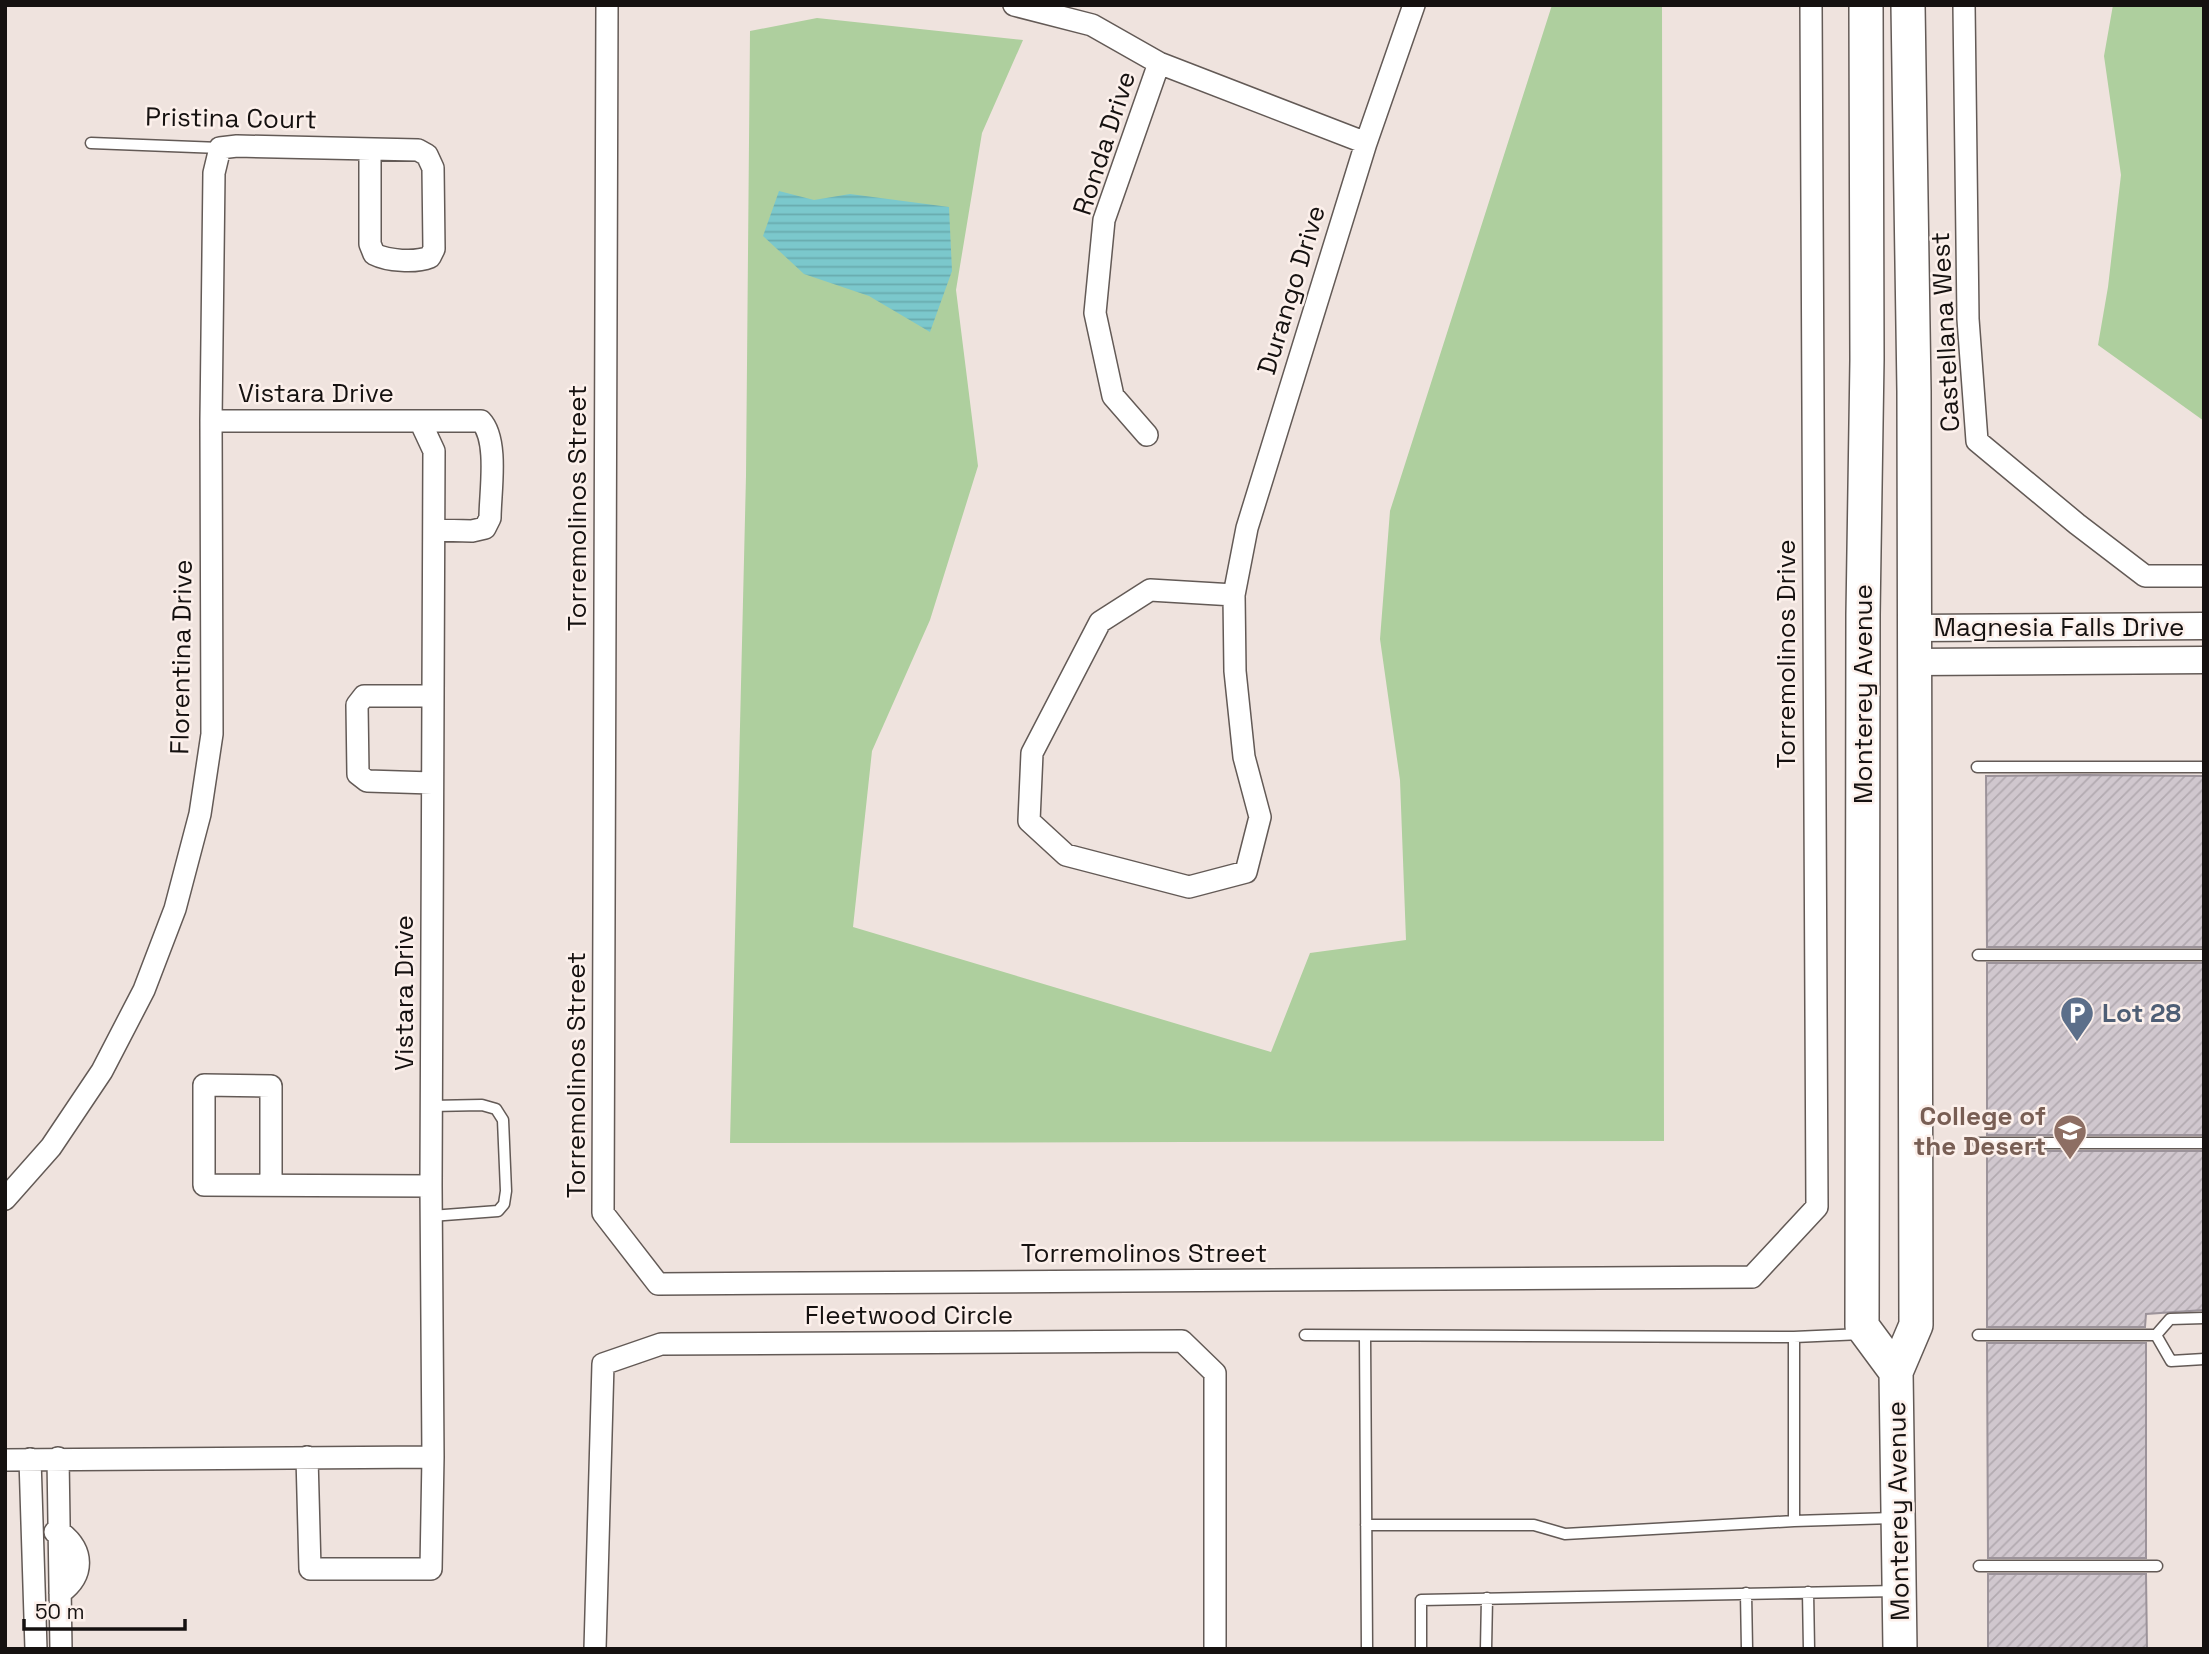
<svg xmlns="http://www.w3.org/2000/svg" width="2209" height="1654" font-family="'Space Grotesk',sans-serif">
<style>
.grass{fill:#aecf9e}
.water{fill:url(#water-rules)}
.building{fill:url(#building-hatch);stroke:#9c939a;stroke-width:2}
.lines{fill:none;stroke-linecap:round;stroke-linejoin:round}
.service-casing{stroke:#635a56;stroke-width:13}
.minor-casing{stroke:#635a56;stroke-width:24}
.tertiary-casing{stroke:#635a56;stroke-width:29}
.primary-casing{stroke:#635a56;stroke-width:36}
.service{stroke:#fff;stroke-width:10}
.minor{stroke:#fff;stroke-width:21}
.tertiary{stroke:#fff;stroke-width:26}
.primary{stroke:#fff;stroke-width:33}
.labels{text-anchor:middle;dominant-baseline:central;stroke-width:5;stroke-linejoin:round;paint-order:stroke}
.street-label{font-size:26px;fill:#151110;stroke:#fcf0eb}
.service-label{font-size:26px;font-weight:bold;fill:#4e5e75;stroke:#fcf0eb;text-anchor:start}
.education-label{font-size:26px;font-weight:bold;fill:#785e54;stroke:#fcf0eb;text-anchor:end}
</style>
<defs>
<pattern id="water-rules" width="6" height="5" patternUnits="userSpaceOnUse" patternTransform="scale(1.75)"><rect width="6" height="5" fill="#7bc8cc"/><path d="M0 2.5h6" fill="none" stroke="#69abae"/></pattern>
<pattern id="building-hatch" width="6" height="6" patternUnits="userSpaceOnUse" patternTransform="scale(1.75)"><rect width="6" height="6" fill="#d0c7ce"/><path d="M-1 1l2-2M0 6l6-6M5 7l2-2" fill="none" stroke="#b2aab0"/></pattern>
</defs>
<rect width="100%" height="100%" fill="#efe3de"/>
<!-- grass -->
<path class="grass" d="M1552,5H1662L1664,1141L730,1143L746,476L750,31L817,18L1023,40L982,133L956,290L978,466L930,620L872,751L853,927L1271,1052L1310,953L1406,940L1400,780L1380,639L1390,511Z
M2113,5H2204V421L2098,345L2108,287L2121,175L2104,56Z"/>
<!-- water -->
<path class="water" d="M779,191L814,200L850,194L949,207L952,271L930,332L869,296L804,274L763,236Z"/>
<!-- building -->
<path class="building" d="M2087,775L2204,776V947H1987L1986,776Z
M1987,963H2204V1135H1987Z
M1987,1151H2204V1310L2146,1314L2145,1327H1987Z
M1987,1343H2146V1558H1988Z
M1988,1574H2146L2147,1649H1988Z"/>
<g class="lines">
<!-- service casing -->
<g class="service-casing">
<path id="service" d="M91,143L220,148
M1977,767H2204
M1978,955H2204
M431,1106L482,1105L496,1109L503,1120L506,1191L504,1204L498,1211L431,1216
M1978,1143H2204
M1862,1334L1794,1337V1521L1893,1518
M1305,1335L1794,1337
M1978,1335H2156L2170,1319L2204,1318
M2156,1335L2171,1361L2204,1359
M1365,1336L1367,1649
M1366,1525H1534L1565,1534L1794,1521
M1979,1566H2157
M1808,1592L1809,1649
M1746,1593L1747,1649
M1421,1649V1600L1897,1591
M1486,1649L1487,1598"/>
</g>
<!-- minor casing -->
<g class="minor-casing">
<path id="minor" d="M607,5L603,1213L658,1284L1752,1277L1817,1207L1811,5
M1014,5L1092,25L1159,63L1366,143
M1964,5L1968,319L1977,441L2077,524L2145,576H2204
M420,421H481C499,440 490,493 490,518L485,528L472,531L434,530
M1147,435L1113,396L1095,313L1104,220L1159,63
M1150,590L1234,595L1235,671L1244,757L1260,817L1246,872L1189,887L1066,855L1029,821L1032,753L1100,622Z
M1234,595L1247,528L1366,143L1414,5
M432,783L367,781L358,774L357,705L364,696H433
M271,1185V1086L204,1085V1185L431,1186
M5,1199L51,1147L102,1071L144,990L175,909L200,814L212,734L211,421L214,173L220,148L237,146L418,150L427,155L433,168L434,249L430,257C415,263 388,261 374,254L370,244V150
M307,1457L310,1569H431L433,1457
M58,1458L61,1649
M30,1459L36,1649
M5,1460L433,1457L431,1186L434,451L420,421H211
M55,1532H60C84,1550 85,1575 60,1593
M595,1649L603,1364L661,1344L1182,1341L1215,1373V1649"/>
</g>
<!-- tertiary casing -->
<g class="tertiary-casing">
<path id="tertiary" d="M1914,628L2204,626
M1914,662L2204,660"/>
</g>
<!-- primary casing -->
<g class="primary-casing">
<path id="primary" d="M1866,5L1867,360L1863,615L1862,1326L1896,1372
M1900,1649L1896,1372L1916,1325L1914,391L1908,5"/>
</g>
<!-- service -->
<use href="#service" class="service"/>
<!-- minor -->
<use href="#minor" class="minor"/>
<!-- tertiary -->
<use href="#tertiary" class="tertiary"/>
<!-- primary -->
<use href="#primary" class="primary"/>
</g>
<!-- icons -->
<defs>
<g id="parking-pin" transform="scale(1.75)"><path d="M0 17L-7.5 6A9.5 9.5 0 1 1 7.5 6Z" fill="#5c6f8a" stroke="#fcf0eb"/><path d="M-3.5-5.5H1a3.5 3.5 0 0 1 0 7H-1V5.5H-3.5ZM-1-3.4V-.6H.8a1.4 1.4 0 0 0 0-2.8Z" fill="#fff"/></g>
<g id="university-pin" transform="scale(1.75)"><path d="M0 17L-7.5 6A9.5 9.5 0 1 1 7.5 6Z" fill="#8d6e63" stroke="#fcf0eb"/><path d="M0-5L7-2L0 1L-7-2ZM-4 1L0 2.5L4 1V4Q0 6-4 4Z" fill="#fff"/></g>
</defs>
<g fill-rule="evenodd">
<use href="#parking-pin" x="2077" y="1013"/>
<use href="#university-pin" x="2070" y="1131"/>
</g>
<g class="labels">
<!-- street labels -->
<g class="street-label">
<text transform="translate(231 118) rotate(1)">Pristina Court</text>
<text transform="translate(1104 143) rotate(-72)">Ronda Drive</text>
<text transform="translate(1291 290) rotate(-73)">Durango Drive</text>
<text transform="translate(1945 332) rotate(-93)">Castellana West</text>
<text x="316" y="393">Vistara Drive</text>
<text transform="translate(577 508) rotate(-90)">Torremolinos Street</text>
<text x="2059" y="627">Magnesia Falls Drive</text>
<text transform="translate(1786 654) rotate(-90)">Torremolinos Drive</text>
<text transform="translate(181 657) rotate(-89)">Florentina Drive</text>
<text transform="translate(1863 694) rotate(-90)">Monterey Avenue</text>
<text transform="translate(404 993) rotate(-90)">Vistara Drive</text>
<text transform="translate(576 1075) rotate(-90)">Torremolinos Street</text>
<text x="1144" y="1253">Torremolinos Street</text>
<text x="909" y="1315">Fleetwood Circle</text>
<text transform="translate(1898 1511) rotate(-91)">Monterey Avenue</text>
</g>
<!-- service labels -->
<g class="service-label">
<text x="2102" y="1013">Lot 28</text>
</g>
<!-- education labels -->
<g class="education-label">
<text x="2046" y="1116">College of<tspan x="2046" dy="30">the Desert</tspan></text>
</g>
</g>
<!-- border -->
<rect width="2209" height="1654" fill="none" stroke="#151110" stroke-width="14"/>
<!-- scale -->
<path d="M24 1619v10h161v-10" fill="none" stroke="#151110" stroke-width="3.5"/>
<text x="35" y="1619" font-size="21" fill="#151110" stroke="#fcf0eb" stroke-width="5" paint-order="stroke">50 m</text>
</svg>
